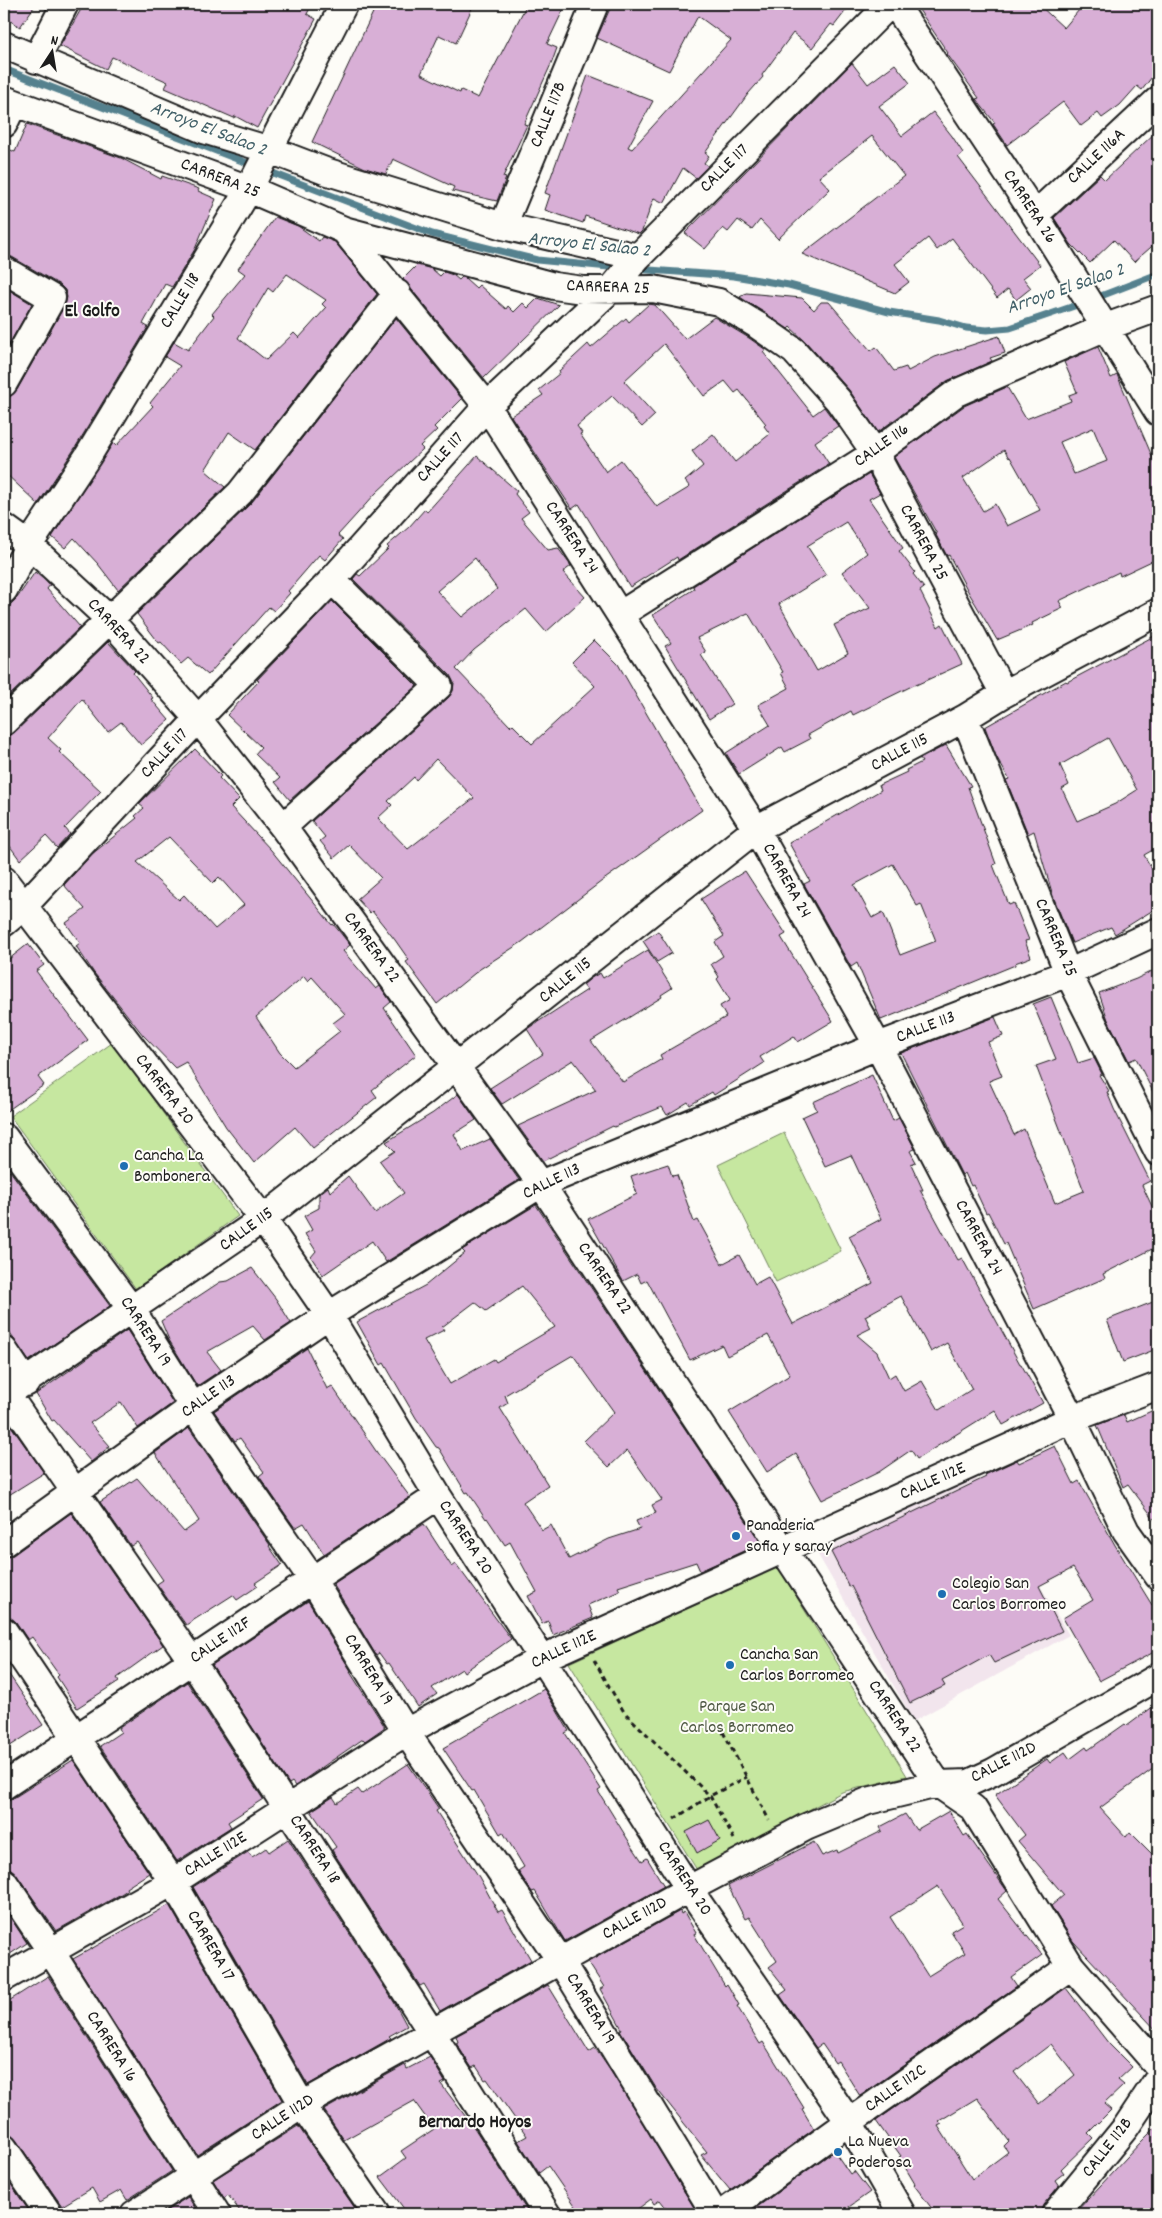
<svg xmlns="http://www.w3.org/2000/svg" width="1162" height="2218" font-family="Dekko,sans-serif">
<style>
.built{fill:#f2e5ed}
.green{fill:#c6e7a0;stroke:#71825e}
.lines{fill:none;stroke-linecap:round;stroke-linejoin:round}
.stream{stroke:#54818e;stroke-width:7}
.building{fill:#d8afd6;stroke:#1c1c1c;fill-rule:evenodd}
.minor-casing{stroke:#1c1c1c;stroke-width:30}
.path{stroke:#1c1c1c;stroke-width:3;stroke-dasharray:5 4;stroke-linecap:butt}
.minor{stroke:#fdfcf7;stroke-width:26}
.poi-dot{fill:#1f6fb2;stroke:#fdfcf7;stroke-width:2}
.labels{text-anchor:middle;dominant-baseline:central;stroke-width:4;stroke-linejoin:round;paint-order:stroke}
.street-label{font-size:18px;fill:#1c1c1c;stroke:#fdfcf7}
.poi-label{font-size:18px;fill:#1c1c1c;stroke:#fdfcf7;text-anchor:start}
.park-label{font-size:18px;fill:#4f5944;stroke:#fdfcf7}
.water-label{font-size:19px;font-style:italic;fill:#426068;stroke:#fdfcf7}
.neighbourhood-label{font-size:19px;font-weight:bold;fill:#1c1c1c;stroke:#fdfcf7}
</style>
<rect width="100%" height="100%" fill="#fdfcf7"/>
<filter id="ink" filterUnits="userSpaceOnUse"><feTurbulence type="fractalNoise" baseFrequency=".02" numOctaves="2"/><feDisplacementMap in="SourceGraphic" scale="10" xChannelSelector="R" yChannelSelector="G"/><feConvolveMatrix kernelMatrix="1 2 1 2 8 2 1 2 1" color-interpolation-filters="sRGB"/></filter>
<g filter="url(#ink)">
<!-- built -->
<path class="built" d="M975,1476L1069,1635L914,1721L817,1553Z"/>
<!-- green -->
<path class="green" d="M112,1043L238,1216L136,1289L10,1116Z
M784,1133L841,1251L776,1282L718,1165Z
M778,1567L907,1776L842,1792L697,1870L569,1663Z"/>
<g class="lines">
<!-- stream -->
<path class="stream" d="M4,69L255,166
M265,170L432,234L537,260L619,268
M635,269L734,276L789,285L889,312L939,320L966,328L987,330L1010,328L1083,303
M1093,299L1158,274"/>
</g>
<!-- building -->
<path class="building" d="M4,4H36L20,27L4,17Z
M84,4H312L307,14L316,19L257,128L235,116L234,118L165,88L168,82L112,57L106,69L60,46Z
M377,4H474L456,43L439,35L421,74L460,93L461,90L478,98L527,4H566L547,44L557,48L552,62L524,124L527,125L503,177L506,178L497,201L452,191L454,187L393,159L386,174L365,168L312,142Z
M612,4H851L834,26L831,24L812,48L793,33L762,75L763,77L748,94L705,153L709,156L704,163L708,166L696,178L683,168L664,203L654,198L642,231L639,234L585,216L583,223L545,210L550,195L545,193L588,75L653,101L628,147L632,149L731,40L698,16L669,71L597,38Z
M915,4H1038L1064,28L1084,4H1158V69L1142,90L1137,86L1120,105L1102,118L1098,113L1081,126L1063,102L1007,145L993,124L995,123L976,99L979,98L947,54L948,53Z
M852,63L868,84L895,64L910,83L879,106L902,136L933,112L952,136L963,153L958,157L1040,265L1023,278L1031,288L1016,300L1008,289L997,298L952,238L937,250L928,238L895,264L909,282L895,293L802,254L904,176L872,136L819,177L830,189L778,239L760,220L752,230L738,220L728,232L723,228L705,249L685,233Z
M27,124L121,158L161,179L162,176L199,189L198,191L216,199L195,249L172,287L165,284L143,324L148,327L75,448L38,504L4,472V398L11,396L17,390L65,305L67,297L65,290L60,285L12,257L4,255V147L15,152Z
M1158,130V241L1134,262L1114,240L1090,263L1071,244L1054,218L1100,175L1105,180Z
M275,217L298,226L319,241L322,237L335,242L377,294L255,450L229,432L205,470L225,487L118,590L98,564L74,538L65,548L52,537L113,443L116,446L153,406L150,403L180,366L165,357L174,342L188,350L214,316L212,314L245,274L238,269ZM287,274L326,300L322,304L326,308L299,338L294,333L266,360L238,338L268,288L273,292Z
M417,265L432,269L440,276L444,272L453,275L459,280L462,277L465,278L476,288L479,285L506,309L508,306L514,312L523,303L528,308L538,298L559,305L484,378L403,279Z
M4,287L32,304L4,353Z
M746,293L802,298L814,310L821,302H829L871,351L876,347L894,371L906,367L908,371L935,357L999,336L1005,353L990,358L992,361L947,381L878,432L849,390L805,341L790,327L788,329L740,297Z
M649,304L655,305L685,339L714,317L749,338L766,350L763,352L813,415L824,407L838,426L815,442L829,464L678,560L677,557L630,587L579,504L572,509L511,416L543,395L539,390L560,373L559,371L588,344L591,348L626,318L629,322ZM664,344L704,396L725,381L735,393L739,390L766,424L764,426L770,434L735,462L713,434L692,451L703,466L685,481L690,487L657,507L621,460L606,472L580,434L582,433L577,426L612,396L642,427L655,415L624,381Z
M396,318L462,399L434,427L437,430L420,446L423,449L376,493L338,535L343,539L325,560L319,555L288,591L290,593L274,611L269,607L208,675L188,658L181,664L161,642L159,643L137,614L252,502Z
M1098,347L1111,378L1117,375L1118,377L1158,470V558L1120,576L1119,572L1059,601L1063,608L1032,623L1033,625L997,640L969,593L949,555L947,556L936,535L937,534L894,457L964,406L1007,387L1026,419L1071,401L1069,395L1077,392L1064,362ZM1093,428L1107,461L1074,474L1060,442ZM1004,450L1009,458L1010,457L1040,510L1007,526L995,504L983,511L963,478Z
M477,456L517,491L515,494L529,512L521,518L548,550L558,548L571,566L563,572L585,597L546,632L526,609L474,650L456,669L510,726L512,724L532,744L595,686L572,662L594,640L618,664L702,810L602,881L522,942L480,969L437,1004L406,962L409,960L395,940L372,911L370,913L357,899L381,878L349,845L334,858L320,841L325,837L312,821L449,697L453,691L454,683L450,675L353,579L357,574L360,576L389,548L387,546L409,527L425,509L427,512ZM475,558L497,589L462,617L437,591ZM436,759L474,798L408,849L378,818L392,805L388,801L414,777L416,780Z
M869,474L880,493L869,499L903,548L899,551L915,572L913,574L924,588L920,591L938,627L942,624L962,664L916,685V684L853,715L851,711L808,735L810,739L785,752L782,747L739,774L726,753L770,725L758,705L789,688L781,673L783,672L748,613L697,638L706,652L701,655L732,704L709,719L665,646L671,643L653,615L694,589L693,586ZM846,522L867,553L842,572L870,608L834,625L848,653L817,671L779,604L826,575L807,546Z
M35,572L50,585L47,589L80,627L4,701V611L17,598Z
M332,601L417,686L290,800L275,782L280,778L255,754L261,747L227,715L259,681L257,680Z
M1158,634V847L1144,855L1158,880V907L1115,934L1111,927L1072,943L1053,896L1034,831L1028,834L1006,780L1009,779L996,756L985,727L1066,681L1067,682ZM1108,738L1137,790L1115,804L1077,821L1062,789L1069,785L1060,765Z
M108,642L135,671L133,673L153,698L151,699L169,720L141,745L121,722L108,732L82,699L48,738L61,750L59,752L101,791L65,828L70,834L57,848L46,836L20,860L4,838V737L14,733Z
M946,745L971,786L968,787L996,864L993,865L1009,905L1014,903L1029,940L1025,941L1031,957L1015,963V965L881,1020L857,963L851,967L804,884L810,881L789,843L881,790L879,785L907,772L906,770L922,762L920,759ZM893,864L917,906L921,904L936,941L900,955L883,912L872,918L854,885Z
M195,749L221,776L219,778L239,799L231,807L271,850L332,925L333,924L339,931L350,945L343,951L376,989L380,986L391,1002L384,1008L416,1055L372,1090L377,1097L313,1148L295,1127L254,1163L226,1127L186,1062L175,1068L143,1035L94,973L76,946L80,943L66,923L85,909L64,885L92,854L137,818L135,816L144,808L139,804ZM169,837L213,883L219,877L244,905L215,929L184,895L179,900L137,862ZM304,976L308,981L312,977L345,1014L333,1023L340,1031L294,1067L280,1053L256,1017Z
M745,871L786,934L781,937L833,1021L798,1042L794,1036L760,1057L764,1063L714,1095L712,1092L690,1105L688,1102L667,1115L662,1107L614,1127L613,1126L543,1161L518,1126L596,1090L573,1060L502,1104L490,1088L543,1054L527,1029L587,990L583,985L591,978L600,973L603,978L648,950L672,988L661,995L662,997L591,1041L623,1082L662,1059L660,1055L726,1017L720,1006L730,1000L717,979L719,977L711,964L723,956L715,942L724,936L701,899Z
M658,931L672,953L657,962L643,941Z
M28,944L44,965L36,971L88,1040L38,1077L44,1085L4,1113V963Z
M1152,971L1158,982V1102L1136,1058L1129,1061L1108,1020L1099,993L1136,979Z
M1051,997L1078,1063L1094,1058L1102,1074L1099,1075L1109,1091L1107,1092L1114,1109L1150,1181L1142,1185L1158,1219V1246L1103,1274L1105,1278L1034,1309L1006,1243L1004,1244L988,1212L986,1213L973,1185L971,1186L965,1173L962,1175L901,1053L995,1017L1003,1036L988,1042L1002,1076L989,1081L1014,1135L1024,1129L1055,1203L1084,1191L1036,1066L1056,1059L1033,1004Z
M872,1075L893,1121L899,1118L915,1149L910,1151L916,1162L911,1164L923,1190H920L958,1260L962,1258L1020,1364H1021L1043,1403L1003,1425L995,1410L917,1459L911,1450L879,1472L822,1500L796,1454L767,1472L729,1412L790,1375L768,1335L727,1356L722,1345L690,1360L647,1280L641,1283L637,1274L623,1281L588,1219L637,1194L631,1176L668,1164L672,1176L677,1175L694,1222L698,1220L722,1264L739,1255L755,1284L768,1277L793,1324L873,1283L849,1236L881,1219L851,1155L825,1166L802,1117L817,1110L813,1102ZM901,1296L931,1352L947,1343L972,1389L939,1410L922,1381L904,1391L895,1374L889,1378L877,1352L857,1335L871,1328L865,1316Z
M458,1094L476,1120L454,1134L463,1151L490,1139L519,1180L386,1262L372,1241L323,1275L311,1257L316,1251L305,1234L312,1230L304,1216L319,1208V1194L328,1187L330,1192L348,1176L375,1213L404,1193L380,1161L395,1151L386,1142L433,1113Z
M10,1171L110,1306L29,1361L4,1325V1175Z
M536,1205L761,1543L700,1571L696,1562L618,1587L620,1591L588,1605L593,1618L553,1635L548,1621L542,1624L528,1596L537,1592L510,1542L505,1545L487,1518L486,1519L468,1492L466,1493L439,1448L436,1447L416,1418L384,1363L381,1365L357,1322L426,1285L465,1253L462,1250ZM522,1286L555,1327L496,1362L494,1359L450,1384L424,1340L444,1330L442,1327L475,1302L486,1311ZM573,1355L614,1412L584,1441L609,1467L627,1450L662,1500L652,1505L656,1513L636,1521L640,1529L609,1539L569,1559L551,1525L542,1530L523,1502L548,1485L500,1408L508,1403L505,1395Z
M252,1268L276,1299L291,1323L265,1340L253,1326L207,1352L221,1370L197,1386L169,1340L161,1321L220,1282L228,1281Z
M1158,1300V1345L1153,1347L1154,1350L1123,1362L1107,1320Z
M127,1330L173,1403L138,1428L121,1402L90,1423L110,1446L91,1462L54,1420L52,1421L36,1394Z
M307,1348L327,1389L332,1386L378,1454L410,1497L324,1554L304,1523L295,1528L259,1476L264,1472L240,1438L235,1441L214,1411Z
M1158,1408V1524L1128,1484L1123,1487L1097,1425L1124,1415L1127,1422Z
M4,1416L44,1473L4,1498Z
M189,1428L270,1545L269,1546L282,1565L255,1583L258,1586L237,1600L233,1595L186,1625L157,1584L163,1580L137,1542L131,1546L100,1502L137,1478L184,1532L199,1521L155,1453Z
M1055,1446L1074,1484L1079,1481L1115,1545L1152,1605L1158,1601V1650L1099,1681L1063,1618L1093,1600L1073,1568L1039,1586L1062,1631L994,1663L989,1655L942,1681L945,1686L910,1703L851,1586L849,1587L831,1552L986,1477L985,1475L1017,1460L1019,1463Z
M71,1513L163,1645L117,1678L119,1681L77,1708L57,1677L59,1675L32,1637L28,1640L16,1622L10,1617L4,1616V1558L13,1555Z
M424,1524L452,1567L456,1564L511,1639L464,1672L462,1669L432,1688L437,1694L418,1707L389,1663L387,1664L379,1653L376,1655L333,1584Z
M308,1601L351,1671L350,1672L385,1727L365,1741L363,1739L295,1786L292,1782L289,1784L212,1665Z
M4,1667L43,1725L4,1750Z
M187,1682L263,1799L228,1822L231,1827L177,1861L100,1746L121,1732L119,1728Z
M544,1689L569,1731L565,1733L601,1789L598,1791L630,1843L642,1861L647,1858L664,1886L565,1941L535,1891L532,1892L518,1871L524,1867L503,1832L500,1834L474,1790L472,1791L443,1748Z
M1158,1703V1765L1100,1808L1126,1837L1130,1832L1158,1860V2032L1073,1941L1051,1906L1064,1895L1018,1841L1025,1835L995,1795L1047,1759L1050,1763L1065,1752L1070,1759L1086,1747L1088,1750L1125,1724L1127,1726Z
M73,1760L149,1873L126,1888L127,1890L121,1894L56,1931L16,1874L11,1869L4,1867V1804Z
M408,1764L439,1809L436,1811L479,1877L498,1912L502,1910L531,1960L440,2011L424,1984L420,1986L332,1850L336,1847L311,1811L333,1797L337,1803L358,1789L362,1794Z
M949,1811L964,1836L967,1834L1007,1891L998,1899L1042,1955L1011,1977L1017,1986L860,2096L838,2061L835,2063L822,2044L816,2048L780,1995L787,1990L769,1967L777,1961L749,1917L745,1919L728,1886L814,1842L822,1856L837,1850L838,1853L882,1831L880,1827L905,1814L916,1830ZM938,1886L963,1924L951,1931L965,1953L928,1976L890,1917Z
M709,1820L720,1840L697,1853L686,1832Z
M288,1839L394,2002L407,2026L389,2036L391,2038L308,2085L193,1887L248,1852L252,1857L266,1848L269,1852Z
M169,1905L282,2100L197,2155L73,1959Z
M4,1908L27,1943L4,1958Z
M680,1911L681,1914L684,1912L696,1933L694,1934L725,1986L727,1984L739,2005L737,2006L760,2044L763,2042L804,2108L802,2109L814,2129L730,2190L701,2155L707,2152L656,2088L620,2030L622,2029L600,1989L604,1987L588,1962Z
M48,1976L172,2171L127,2200L121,2190L100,2202L92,2188L62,2206L16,2140L11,2135L4,2133V2004Z
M548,1985L589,2052L595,2048L614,2076L698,2214H671L660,2200L654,2204L651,2199L631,2214H581L548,2166L539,2173L518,2141L527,2136L487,2079L485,2080L476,2066L472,2068L456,2043L458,2042L456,2036Z
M1066,1988L1109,2044L1132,2067L1118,2080L1124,2085L1104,2104L1111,2110L1088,2133L1093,2138L1061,2169L1064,2173L1055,2180L1059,2186L1043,2205L1040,2214H936L914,2185L915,2184L899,2157L901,2156L876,2121ZM1051,2044L1075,2075L1039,2104L1014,2072ZM977,2098L1009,2141L1004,2146L1008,2152L972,2179L938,2126L942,2124L939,2121Z
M430,2057L445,2082L441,2084L475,2129L529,2214H408L380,2177L406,2158L401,2151L434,2129L414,2101L344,2140L324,2110L405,2065L407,2069Z
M1158,2125V2214H1074L1140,2143Z
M298,2126L359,2214H242L228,2195L224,2198L213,2180Z
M834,2151L850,2174L854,2171L870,2192L839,2214L749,2213Z
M4,2174L29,2211L22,2214H12L4,2201Z
M188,2197L199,2214H161Z"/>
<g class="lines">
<!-- minor casing -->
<g class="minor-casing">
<path id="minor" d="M895,4L1035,215L1158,412
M4,45L204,130L270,150L325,171L503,226L638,257
M36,60L65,4
M4,99L249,189L344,230L554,286L583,290L653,289L719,302L757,325L794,351L838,400L875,453L1004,694
M4,124L14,103
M1035,215L1158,100
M503,226L595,4
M344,230L487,406L756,829L878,1046L1072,1419L1126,1531L1158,1576
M4,270L52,298L4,383
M4,527L29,545L109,619L198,719L283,827L541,1184L938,1784L973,1808L1071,1966L1158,2066
M4,590L29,545L88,456L249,189L344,4
M621,614L875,453L956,393L1106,327L1158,308
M965,718L1068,973L1158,1152
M4,722L240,493L397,293
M283,827L439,686L332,580
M4,880L263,1219L329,1315L438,1496L689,1889L849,2122L902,2214
M4,923L23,907L198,719L332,580L487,406L612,288L638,257L890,4
M4,1137L132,1310L193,1407L312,1579L406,1732L560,1960L715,2214
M4,1350L26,1383
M7,1394L192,1661L432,2033L547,2214
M4,1396L263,1219L756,829L965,718L1004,694L1158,612
M4,1543L193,1407L329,1315L541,1184L878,1046L1068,973L1158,931
M4,1631L173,1882L302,2105L377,2214
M4,1786L438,1496
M4,1882L50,1950L217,2214
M4,1978L173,1882L406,1732L543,1658L1072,1419L1158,1386
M4,2148L49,2214
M134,2214L302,2105L689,1889L806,1827L868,1801L938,1784L969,1783L993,1772L1158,1677
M722,2214L849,2122L1071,1966
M1055,2214L1126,2127L1158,2079"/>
</g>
<!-- path -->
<path class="path" d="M594,1660L624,1712L710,1796L734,1839
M723,1732L769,1820
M674,1819L710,1796L747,1777"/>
<!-- minor -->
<use href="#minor" class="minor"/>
</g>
</g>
<!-- markers -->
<g class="poi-dot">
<circle cx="124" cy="1166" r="5"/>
<circle cx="736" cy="1536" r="5"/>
<circle cx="942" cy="1594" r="5"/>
<circle cx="730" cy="1665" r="5"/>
<circle cx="838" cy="2152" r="5"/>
</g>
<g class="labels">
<!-- street labels -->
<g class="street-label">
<text transform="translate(549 115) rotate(-68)">CALLE 117B</text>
<text transform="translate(1097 157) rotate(-43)">CALLE 116A</text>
<text transform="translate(725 169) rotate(-45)">CALLE 117</text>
<text transform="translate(220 179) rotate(21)">CARRERA 25</text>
<text transform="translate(1029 207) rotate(57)">CARRERA 26</text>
<text transform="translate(608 288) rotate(2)">CARRERA 25</text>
<text transform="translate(181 301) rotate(-59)">CALLE 118</text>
<text transform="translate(882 446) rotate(-35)">CALLE 116</text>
<text transform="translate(441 458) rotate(-48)">CALLE 117</text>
<text transform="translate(571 538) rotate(57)">CARRERA 24</text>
<text transform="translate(923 543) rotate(62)">CARRERA 25</text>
<text transform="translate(118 632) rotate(47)">CARRERA 22</text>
<text transform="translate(900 753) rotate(-28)">CALLE 115</text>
<text transform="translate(165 754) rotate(-47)">CALLE 117</text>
<text transform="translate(786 881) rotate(61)">CARRERA 24</text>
<text transform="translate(1055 938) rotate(67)">CARRERA 25</text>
<text transform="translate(371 948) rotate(54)">CARRERA 22</text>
<text transform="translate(566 981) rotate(-39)">CALLE 115</text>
<text transform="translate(926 1028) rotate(-21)">CALLE 113</text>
<text transform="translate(164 1090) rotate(52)">CARRERA 20</text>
<text transform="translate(552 1182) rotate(-26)">CALLE 113</text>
<text transform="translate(247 1230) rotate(-36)">CALLE 115</text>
<text transform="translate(978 1238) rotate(62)">CARRERA 24</text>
<text transform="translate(604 1279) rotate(56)">CARRERA 22</text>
<text transform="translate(145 1332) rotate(57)">CARRERA 19</text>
<text transform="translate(209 1397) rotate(-35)">CALLE 113</text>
<text transform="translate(933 1482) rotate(-24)">CALLE 112E</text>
<text transform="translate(465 1538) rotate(57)">CARRERA 20</text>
<text transform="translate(221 1641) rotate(-34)">CALLE 112F</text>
<text transform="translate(564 1650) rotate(-25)">CALLE 112E</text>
<text transform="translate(368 1670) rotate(59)">CARRERA 19</text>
<text transform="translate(894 1717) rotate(57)">CARRERA 22</text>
<text transform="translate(1004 1763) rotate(-27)">CALLE 112D</text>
<text transform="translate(314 1850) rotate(57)">CARRERA 18</text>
<text transform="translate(216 1855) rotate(-32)">CALLE 112E</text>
<text transform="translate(684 1879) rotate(57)">CARRERA 20</text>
<text transform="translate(635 1919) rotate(-29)">CALLE 112D</text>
<text transform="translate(210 1946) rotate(60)">CARRERA 17</text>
<text transform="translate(590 2009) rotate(59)">CARRERA 19</text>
<text transform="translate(111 2047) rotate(58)">CARRERA 16</text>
<text transform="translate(896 2089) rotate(-35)">CALLE 112C</text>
<text transform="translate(283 2118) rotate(-33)">CALLE 112D</text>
<text transform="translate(1108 2148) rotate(-52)">CALLE 112B</text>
</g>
<!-- poi labels -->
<g class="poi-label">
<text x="134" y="1156">Cancha La<tspan x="134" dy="21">Bombonera</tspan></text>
<text x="746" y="1526">Panaderia<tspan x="746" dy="21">sofia y saray</tspan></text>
<text x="952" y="1584">Colegio San<tspan x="952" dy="21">Carlos Borromeo</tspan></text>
<text x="740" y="1655">Cancha San<tspan x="740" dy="21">Carlos Borromeo</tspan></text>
<text x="848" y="2142">La Nueva<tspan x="848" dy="21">Poderosa</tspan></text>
</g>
<!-- park labels -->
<g class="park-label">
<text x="737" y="1707">Parque San<tspan x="737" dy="21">Carlos Borromeo</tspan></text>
</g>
<!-- water labels -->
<g class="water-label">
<text transform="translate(208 130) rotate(21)">Arroyo El Salao 2</text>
<text transform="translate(589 246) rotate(6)">Arroyo El Salao 2</text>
<text transform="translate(1066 290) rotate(-19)">Arroyo El Salao 2</text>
</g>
<!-- neighbourhood labels -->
<g class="neighbourhood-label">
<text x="92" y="312">El Golfo</text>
<text x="475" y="2123">Bernardo Hoyos</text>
</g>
</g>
<!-- margin -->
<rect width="1162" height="2218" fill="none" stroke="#fdfcf7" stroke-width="20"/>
<rect x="10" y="10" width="1142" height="2198" fill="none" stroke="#1c1c1c" stroke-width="2" filter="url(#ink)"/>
<!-- north arrow -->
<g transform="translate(52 52) rotate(12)" stroke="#fdfcf7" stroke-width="4" paint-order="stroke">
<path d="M0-4L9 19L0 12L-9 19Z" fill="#1c1c1c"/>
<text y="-8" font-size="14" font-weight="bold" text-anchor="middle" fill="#1c1c1c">N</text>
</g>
</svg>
